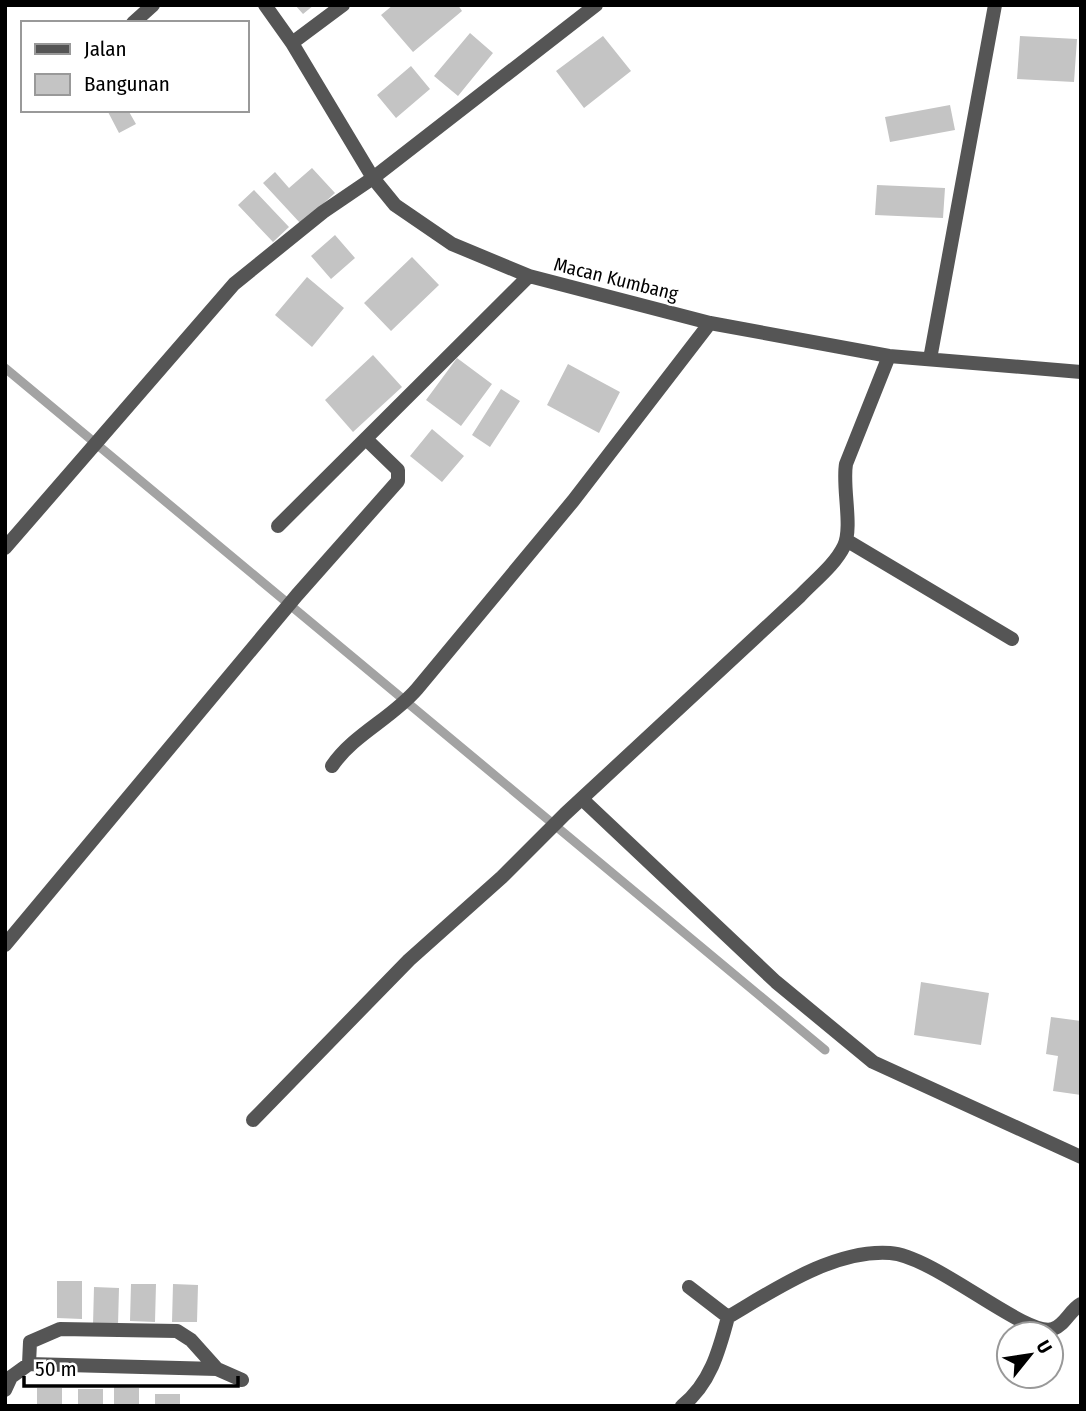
<svg xmlns="http://www.w3.org/2000/svg" width="1086" height="1411" font-family="'Fira Sans Condensed',sans-serif">
<style>
.lines{fill:none;stroke-linecap:round;stroke-linejoin:round}
.stream{stroke:#a3a3a3;stroke-width:9}
.building{fill:#c4c4c4}
.minor{stroke:#555;stroke-width:14}
.labels{text-anchor:middle;dominant-baseline:central;stroke-width:5;stroke-linejoin:round;paint-order:stroke}
.street-label{font-size:19px;fill:#000;stroke:#fff}
</style>
<rect width="100%" height="100%" fill="#fff"/>
<g class="lines">
<!-- stream -->
<path class="stream" d="M5,368L825,1050"/>
</g>
<!-- building -->
<path class="building" d="M295,5H314L303,14Z
M393,5H458L462,11L413,52L381,15Z
M470,33L493,53L458,96L434,76Z
M603,36L631,71L584,108L556,71Z
M1020,36L1077,39L1074,82L1017,79Z
M411,66L430,89L396,118L377,95Z
M950,105L955,130L890,142L885,117Z
M107,110H128L136,124L119,133Z
M312,168L335,193L301,224L263,183L275,172L289,188Z
M877,185L945,188L943,218L875,215Z
M254,190L289,227L273,242L238,205Z
M335,235L355,258L331,279L311,256Z
M412,257L439,285L391,331L364,303Z
M307,277L344,308L312,347L275,315Z
M373,355L402,387L353,432L325,400Z
M457,358L492,384L461,426L426,400Z
M568,364L620,392L599,433L547,405Z
M501,389L520,401L490,447L472,435Z
M432,429L464,456L442,482L410,456Z
M921,982L989,993L981,1045L914,1035Z
M1051,1017L1081,1021V1095L1053,1091L1058,1056L1046,1054Z
M57,1281H82V1319L57,1318Z
M131,1284H156L155,1322L130,1321Z
M173,1284L198,1285L197,1322H172Z
M94,1287L119,1288L118,1325H93Z
M114,1387L139,1388V1406H114Z
M37,1388H62V1406H37Z
M78,1389H103V1406H78Z
M155,1394H180V1406H155Z"/>
<g class="lines">
<!-- minor -->
<path class="minor" d="M265,5L292,43L373,178L395,205L452,244L529,276L710,323L889,356L1081,372
M133,23L153,5
M292,43L343,5
M930,359L995,5
M278,526L529,276
M846,540L1012,639
M5,548L234,284L323,212L373,178L596,5
M332,766C354,734 391,719 417,689L573,501L710,323
M582,799L776,982L873,1062L1081,1157
M5,945L297,595L398,481V470L366,439
M253,1120L409,960L502,877L565,814L800,596C814,581 835,565 844,546C853,527 842,487 846,464L889,356
M689,1287L728,1317
M29,1364L30,1342L60,1329L177,1331L191,1340L217,1369L242,1380
M5,1390L11,1377L29,1364L217,1369
M682,1406C710,1384 719,1351 728,1317C774,1290 834,1249 890,1253C935,1256 1026,1338 1053,1329C1065,1325 1070,1310 1081,1304"/>
</g>
<g class="labels">
<!-- street labels -->
<g class="street-label">
<text transform="translate(616 279) rotate(14)">Macan Kumbang</text>
</g>
</g>
<!-- border -->
<rect width="1086" height="1411" fill="none" stroke="#000000" stroke-width="14"/>
<!-- legend -->
<rect x="21" y="21" width="228" height="91" fill="#ffffff" stroke="#999999" stroke-width="2"/>
<rect x="35" y="44" width="35" height="10" fill="#555555" stroke="#999999" stroke-width="2"/>
<text x="84" y="56" font-size="21" fill="#000000">Jalan</text>
<rect x="35" y="74" width="35" height="21" fill="#c4c4c4" stroke="#999999" stroke-width="2"/>
<text x="84" y="91" font-size="21" fill="#000000">Bangunan</text>
<!-- north arrow -->
<g transform="translate(1030 1355) rotate(60)"><circle r="33" fill="#ffffff" stroke="#999999" stroke-width="2"/>
<path d="M0-5L12 26L0 18L-12 26Z" fill="#000000"/>
<text y="-10" font-size="19" font-weight="bold" text-anchor="middle" fill="#000000">U</text>
</g>
<!-- scale -->
<path d="M24 1376v10h214v-10" fill="none" stroke="#000000" stroke-width="3.5"/>
<text x="35" y="1376" font-size="21" fill="#000000" stroke="#ffffff" stroke-width="5" paint-order="stroke">50 m</text>
</svg>
